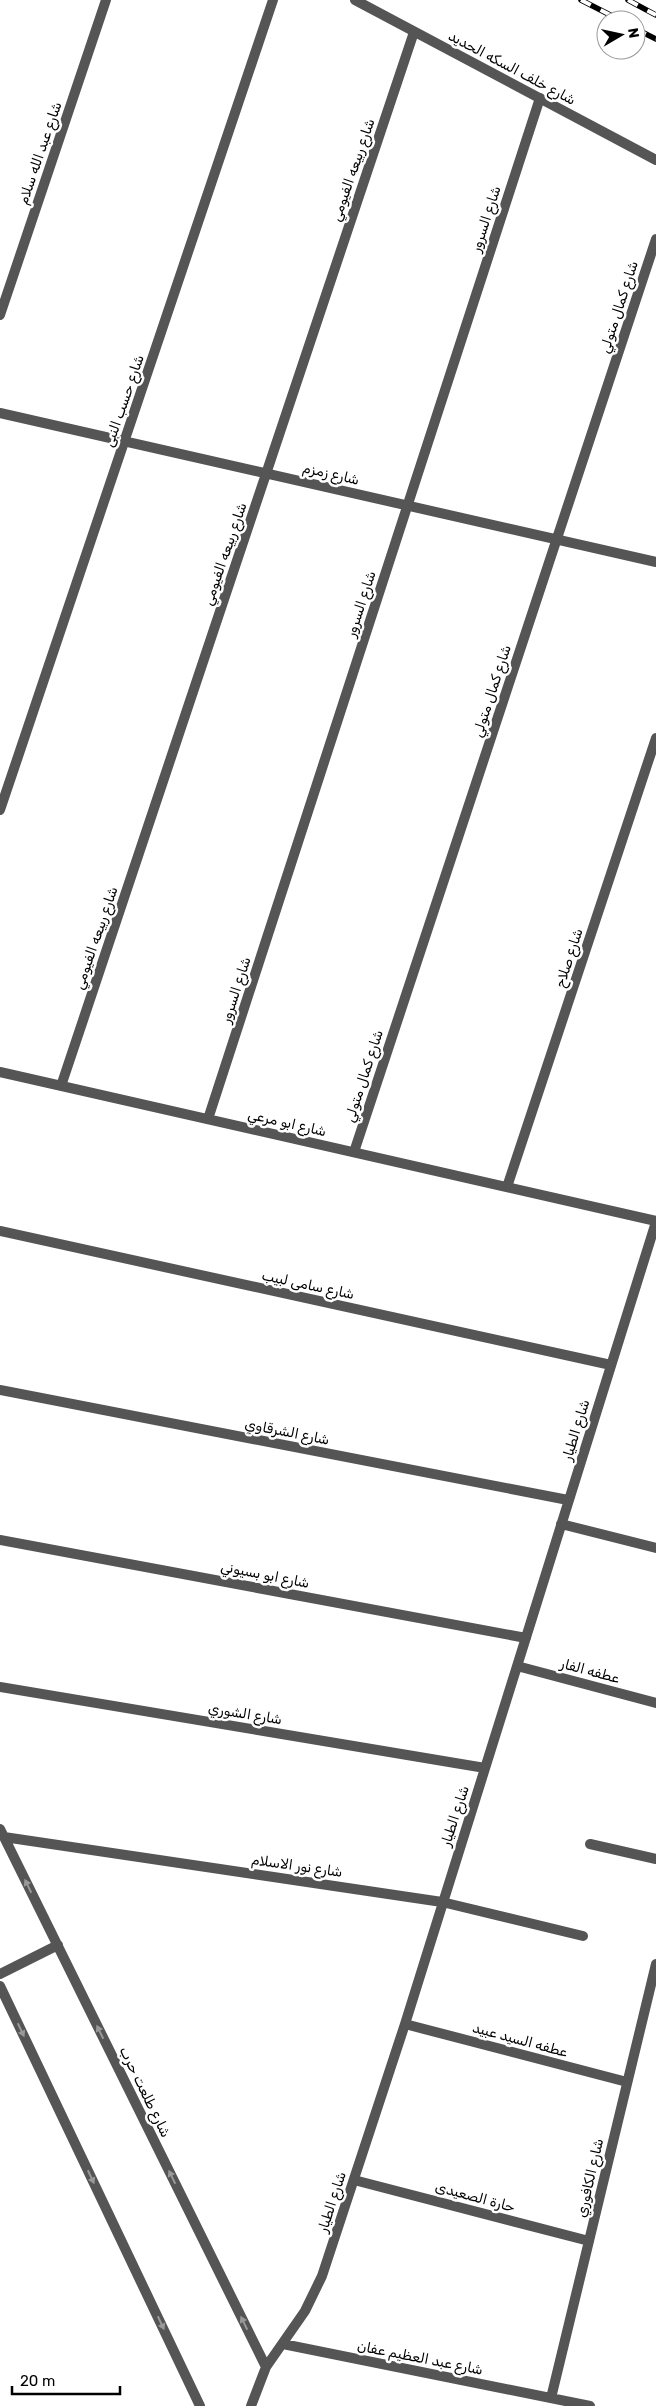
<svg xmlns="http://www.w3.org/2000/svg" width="656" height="2406" font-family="Rubik,Cairo,sans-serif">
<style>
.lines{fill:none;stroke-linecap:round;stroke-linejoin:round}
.minor{stroke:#555;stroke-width:10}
.tertiary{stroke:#555;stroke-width:10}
.rail-casing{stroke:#000;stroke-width:5.5}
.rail{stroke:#fff;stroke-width:4;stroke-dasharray:11;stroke-linecap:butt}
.oneway{fill:#999}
.labels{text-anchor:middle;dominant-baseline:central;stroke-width:5;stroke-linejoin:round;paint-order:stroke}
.street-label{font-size:14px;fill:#000;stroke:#fff}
</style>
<rect width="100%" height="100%" fill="#fff"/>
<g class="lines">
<!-- minor -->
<path class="minor" d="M0,315L106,0
M0,413L656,562
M0,810L273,0
M0,1072L656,1221
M61,1086L414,32
M208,1119L540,98
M354,1152L656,239
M507,1187L656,738
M0,1231L611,1365
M0,1390L568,1500
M561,1524L656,1548
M0,1540L526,1638
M517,1666L656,1703
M0,1687L485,1768
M0,1829L266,2367
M4,1837L442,1902L583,1936
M590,1844L656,1859
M0,1974L58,1945
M0,1986L200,2406
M405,2024L627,2082
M354,2180L589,2241
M283,2344L590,2406
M551,2398L656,1964
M251,2406L266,2367L305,2311L322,2276L405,2024L656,1222"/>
<!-- tertiary -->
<path class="tertiary" d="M355,0L656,160"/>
<!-- rail casing -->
<g class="rail-casing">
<path id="rail" d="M581,0L620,20
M628,0L656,15
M636,29L656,39"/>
</g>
<!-- rail -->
<use href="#rail" class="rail"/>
</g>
<!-- one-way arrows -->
<defs><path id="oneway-solid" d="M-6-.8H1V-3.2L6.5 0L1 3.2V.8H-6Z" transform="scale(1.25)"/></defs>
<g class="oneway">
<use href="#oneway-solid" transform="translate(28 1886) rotate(-116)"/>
<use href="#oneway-solid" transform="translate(21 2030) rotate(65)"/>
<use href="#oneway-solid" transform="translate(100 2032) rotate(-116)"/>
<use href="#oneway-solid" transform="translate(91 2177) rotate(65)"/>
<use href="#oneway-solid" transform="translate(172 2177) rotate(-116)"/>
<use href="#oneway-solid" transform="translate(161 2323) rotate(65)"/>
<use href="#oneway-solid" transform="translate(244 2323) rotate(-116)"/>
</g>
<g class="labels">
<!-- street labels -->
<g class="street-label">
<text transform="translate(512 68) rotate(28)">شارع خلف السكه الحديد</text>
<text transform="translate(40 153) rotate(-71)">شارع عبد الله سلام</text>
<text transform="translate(353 170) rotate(-71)">شارع ربيعه الفيومي</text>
<text transform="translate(486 219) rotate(-72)">شارع السرور</text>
<text transform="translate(619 307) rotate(-72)">شارع كمال متولي</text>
<text transform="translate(124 401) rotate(-71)">شارع حسب النبى</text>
<text transform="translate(331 474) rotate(13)">شارع زمزم</text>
<text transform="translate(225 554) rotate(-71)">شارع ربيعه الفيومي</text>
<text transform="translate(361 604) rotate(-72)">شارع السرور</text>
<text transform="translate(492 691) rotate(-72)">شارع كمال متولي</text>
<text transform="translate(96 938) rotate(-71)">شارع ربيعه الفيومي</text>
<text transform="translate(569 958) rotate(-72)">شارع صلاح</text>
<text transform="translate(236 990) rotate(-72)">شارع السرور</text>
<text transform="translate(364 1076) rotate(-72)">شارع كمال متولي</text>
<text transform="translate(287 1123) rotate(13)">شارع ابو مرعي</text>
<text transform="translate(308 1285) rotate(12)">شارع سامى لبيب</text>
<text transform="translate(576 1430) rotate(-73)">شارع الطيار</text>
<text transform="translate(287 1432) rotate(11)">شارع الشرقاوي</text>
<text transform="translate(265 1575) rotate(11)">شارع ابو بسيوني</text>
<text transform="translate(590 1671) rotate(15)">عطفه الفار</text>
<text transform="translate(245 1714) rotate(9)">شارع الشوري</text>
<text transform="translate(455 1816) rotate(-72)">شارع الطيار</text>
<text transform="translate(297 1866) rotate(8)">شارع نور الاسلام</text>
<text transform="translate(520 2040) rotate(15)">عطفه السيد عبيد</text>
<text transform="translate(145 2092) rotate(64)">شارع طلعت حرب</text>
<text transform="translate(590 2178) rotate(-77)">شارع الكافوري</text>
<text transform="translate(475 2197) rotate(15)">حارة الصعيدى</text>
<text transform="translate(332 2202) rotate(-72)">شارع الطيار</text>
<text transform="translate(420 2358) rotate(11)">شارع عبد العظيم عفان</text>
</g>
</g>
<!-- north arrow -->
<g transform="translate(621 35) rotate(81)"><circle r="24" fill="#ffffff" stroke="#999999"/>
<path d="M0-4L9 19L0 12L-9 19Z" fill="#000000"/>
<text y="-8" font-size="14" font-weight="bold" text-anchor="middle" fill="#000000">N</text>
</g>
<!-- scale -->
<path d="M12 2386v8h108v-8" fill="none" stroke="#000000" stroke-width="2.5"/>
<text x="20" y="2386" font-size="15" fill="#000000" stroke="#ffffff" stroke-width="4" paint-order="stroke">20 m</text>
</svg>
